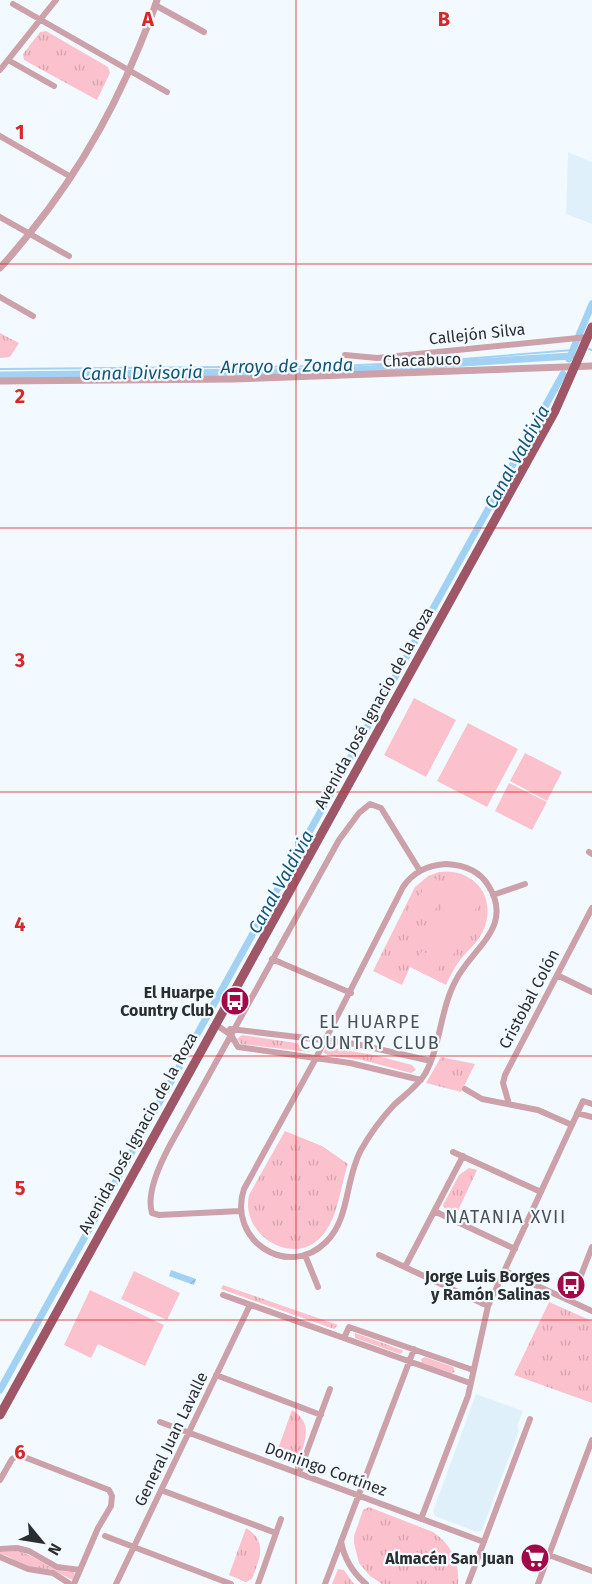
<svg xmlns="http://www.w3.org/2000/svg" width="592" height="1584" font-family="'Fira Sans',sans-serif">
<style>
.built{fill:#e0f0fb}
.grass{fill:url(#grass-tufts)}
.garden{fill:#fbc2cd}
.water{fill:url(#water-waves)}
.lines{fill:none;stroke-linecap:round;stroke-linejoin:round}
.stream{stroke:#a2d2f3;stroke-width:2}
.canal{stroke:#a2d2f3;stroke-width:7}
.minor{stroke:#cca1a9;stroke-width:6}
.tertiary{stroke:#cca1a9;stroke-width:7}
.primary{stroke:#9f5768;stroke-width:9}
.grid{fill:none;stroke:#d62828;stroke-width:1.5;stroke-opacity:0.55}
.labels{text-anchor:middle;dominant-baseline:central;stroke-width:4.5;stroke-linejoin:round;paint-order:stroke}
.street-label{font-size:16px;fill:#2a2e30;stroke:#f3faff}
.poi-label{font-size:16px;font-weight:bold;fill:#2a2e30;stroke:#f3faff;text-anchor:end}
.water-label{font-size:18px;font-style:italic;fill:#125579;stroke:#f3faff}
.neighbourhood-label{font-size:18px;letter-spacing:1.5px;fill:#4b5257;stroke:#f3faff}
.grid-label{font-size:20px;text-anchor:middle;font-weight:bold;fill:#d62828;stroke:#f3faff;stroke-width:4.5;stroke-linejoin:round;paint-order:stroke}
</style>
<defs>
<pattern id="grass-tufts" width="24" height="20" patternUnits="userSpaceOnUse" patternTransform="scale(1.5)"><rect width="24" height="20" fill="#fbc2cd"/><path d="M3 7l-1-3M5 7V3M7 7l1-3M15 17l-1-3M17 17v-4M19 17l1-3" fill="none" stroke="#d7a7b0"/></pattern>
<pattern id="water-waves" width="16" height="10" patternUnits="userSpaceOnUse" patternTransform="scale(1.5)"><rect width="16" height="10" fill="#a2d2f3"/><path d="M0 5q4-4 8 0t8 0" fill="none" stroke="#8cb5d1"/></pattern>
</defs>
<rect width="100%" height="100%" fill="#f3faff"/>
<!-- built -->
<path class="built" d="M568,152L592,162V224L566,214Z
M476,1394L523,1411L517,1426L519,1431L482,1530L477,1532L435,1516L433,1511Z"/>
<!-- grass -->
<path class="grass" d="M46,31L108,67L110,73L97,100L24,60L23,54L40,32Z
M0,333L19,343L10,357L0,358Z
M439,872C453,870 464,873 475,882C491,896 491,921 479,938C474,946 466,952 460,960C455,967 450,976 446,985L410,967L402,985L373,971L415,887L428,876Z
M242,1035L309,1045L312,1048L309,1052L241,1044L237,1039Z
M327,1047L374,1055L412,1065L416,1070L411,1073L362,1060L327,1055L323,1052Z
M441,1057L475,1064L461,1092L426,1083Z
M285,1131L322,1146L348,1164C340,1188 338,1219 321,1237C292,1268 240,1234 249,1195Z
M469,1168L477,1170L456,1215L446,1211L443,1205L459,1175Z
M223,1285L338,1325L334,1329L221,1289Z
M549,1302L592,1321V1403L514,1375Z
M355,1333L402,1350L403,1352L400,1354L355,1338Z
M425,1357L453,1367L455,1372L451,1373L422,1363L421,1359Z
M292,1410C314,1423 305,1442 298,1461L291,1463L275,1457Z
M369,1507L433,1532C451,1544 460,1562 458,1584H382L370,1576L359,1563L354,1543V1536L363,1510Z
M246,1528C269,1542 259,1560 252,1579L246,1582L229,1575Z
M16,1551C36,1554 52,1573 73,1572L75,1574L73,1580L50,1569L35,1568L22,1564L7,1556L0,1554V1552Z
M338,1569L344,1570L354,1584H332Z"/>
<!-- garden -->
<path class="garden" d="M414,698L456,720L426,777L384,755Z
M468,723L518,749L487,807L437,781Z
M525,753L562,772L547,801L510,781Z
M509,783L547,802L532,830L495,811Z
M430,876L447,885L430,920L412,911Z
M454,882L482,896L451,959L423,945Z
M422,951L442,962L437,971L417,960Z
M134,1271L180,1293L167,1320L121,1299Z
M90,1290L164,1325L145,1366L98,1344L91,1358L64,1345Z"/>
<!-- water -->
<path class="water" d="M171,1270L196,1279L194,1285L169,1276Z"/>
<g class="lines">
<!-- stream -->
<path class="stream" d="M589,349L592,350
M0,369L341,366L439,361L573,350"/>
<!-- canal -->
<path class="canal" d="M569,359L592,304
M0,375L339,371L571,356
M0,1390L563,374"/>
<!-- minor -->
<path class="minor" d="M13,4L167,92
M155,5L204,32
M8,60L54,86
M0,70L56,0
M0,136L71,177
M0,217L69,256
M0,297L33,316
M345,355L377,358L588,337
M589,852L592,854
M446,864C463,865 479,870 488,885C515,927 472,948 456,980C440,1009 441,1045 425,1074C417,1087 403,1096 393,1106C381,1119 370,1134 361,1150C345,1179 350,1219 326,1242C288,1280 227,1240 244,1189L316,1058L403,887C413,872 428,865 446,864Z
M493,895L525,884
M272,959L351,993
M557,975L592,992
M215,1024L231,1035L238,1047L350,1063L421,1080
M230,1029L356,1044L431,1061
M465,1089L482,1099L538,1110L572,1125
M509,1104L503,1083L505,1075L592,908
M577,1113L592,1117
M453,1152L541,1192
M240,1211L159,1215L152,1213C146,1194 160,1164 169,1147L339,840L359,813L370,804L381,808L420,871
M434,1211L515,1249
M305,1255L318,1287
M379,1255L488,1306
M405,1267L463,1156
M505,1271L592,1311
M223,1295L470,1383
M571,1301L592,1247
M344,1338L349,1327L473,1370
M216,1375L321,1415
M160,1422L484,1542
M299,1473L330,1389
M0,1480L12,1459L19,1455L109,1490L112,1496L111,1506L98,1528L74,1584
M161,1490L276,1533
M421,1519L468,1396L488,1306L583,1101L592,1104
M105,1536L231,1584
M341,1541C344,1558 353,1573 366,1584
M0,1549L17,1548L29,1551L57,1567L80,1570
M549,1555L592,1571
M0,1557L28,1569L53,1573L70,1584
M116,1584L250,1305
M258,1584L281,1519
M325,1584L414,1349
M468,1584L530,1419
M538,1584L592,1440"/>
<!-- tertiary -->
<path class="tertiary" d="M0,268C59,203 106,129 139,47C145,32 152,16 157,0
M0,381L233,379L592,366"/>
<!-- primary -->
<path class="primary" d="M0,1415L555,411L592,327"/>
</g>
<!-- grid -->
<path class="grid" d="M296,0V1584M0,264H592M0,528H592M0,792H592M0,1056H592M0,1320H592"/>
<!-- icons -->
<defs>
<g id="bus-disc" transform="scale(1.5)"><circle r="9.5" fill="#a20949" stroke="#f3faff"/><path d="M-5-6H5V4H4V6H2V4H-2V6H-4V4H-5ZM-3.5-4V0h7V-4ZM-3.5 1.2v1.5H-2V1.2ZM2 1.2v1.5H3.5V1.2Z" fill="#fff"/></g>
<g id="supermarket-disc" transform="scale(1.5)"><circle r="9.5" fill="#a20949" stroke="#f3faff"/><path d="M-6-5.5h2.5l.6 2H6L4.5 2H-2.5L-4.4-4H-6ZM-1.5 3.2a1.3 1.3 0 1 0 .1 0ZM3 3.2a1.3 1.3 0 1 0 .1 0Z" fill="#fff"/></g>
</defs>
<g fill-rule="evenodd">
<use href="#bus-disc" x="235" y="1001"/>
<use href="#bus-disc" x="571" y="1285"/>
<use href="#supermarket-disc" x="535" y="1558"/>
</g>
<g class="labels">
<!-- street labels -->
<g class="street-label">
<text transform="translate(477 334) rotate(-6)">Callejón Silva</text>
<text transform="translate(422 360) rotate(-2)">Chacabuco</text>
<text transform="translate(374 708) rotate(-61)">Avenida José Ignacio de la Roza</text>
<text transform="translate(529 999) rotate(-62)">Cristobal Colón</text>
<text transform="translate(138 1133) rotate(-61)">Avenida José Ignacio de la Roza</text>
<text transform="translate(171 1439) rotate(-64)">General Juan Lavalle</text>
<text transform="translate(326 1469) rotate(20)">Domingo Cortínez</text>
</g>
<!-- poi labels -->
<g class="poi-label">
<text x="214" y="992">El Huarpe<tspan x="214" dy="18">Country Club</tspan></text>
<text x="550" y="1276">Jorge Luis Borges<tspan x="550" dy="18">y Ramón Salinas</tspan></text>
<text x="514" y="1558">Almacén San Juan</text>
</g>
<!-- water labels -->
<g class="water-label">
<text transform="translate(287 366) rotate(-1)">Arroyo de Zonda</text>
<text transform="translate(142 373) rotate(-1)">Canal Divisoria</text>
<text transform="translate(517 457) rotate(-61)">Canal Valdivia</text>
<text transform="translate(281 882) rotate(-61)">Canal Valdivia</text>
</g>
<!-- neighbourhood labels -->
<g class="neighbourhood-label">
<text x="370" y="1022">EL HUARPE<tspan x="370" dy="21">COUNTRY CLUB</tspan></text>
<text x="506" y="1217">NATANIA XVII</text>
</g>
</g>
<g class="grid-label">
<text x="148" y="26">A</text>
<text x="444" y="26">B</text>
<text x="20" y="139">1</text>
<text x="20" y="403">2</text>
<text x="20" y="667">3</text>
<text x="20" y="931">4</text>
<text x="20" y="1195">5</text>
<text x="20" y="1459">6</text>
</g>
<!-- north arrow -->
<g transform="translate(42 1542) rotate(120)" stroke="#f3faff" stroke-width="4.5" paint-order="stroke">
<path d="M0-4.5L10 22L0 15L-10 22Z" fill="#2a2e30"/>
<text y="-9" font-size="16" font-weight="bold" text-anchor="middle" fill="#2a2e30">N</text>
</g>
</svg>
